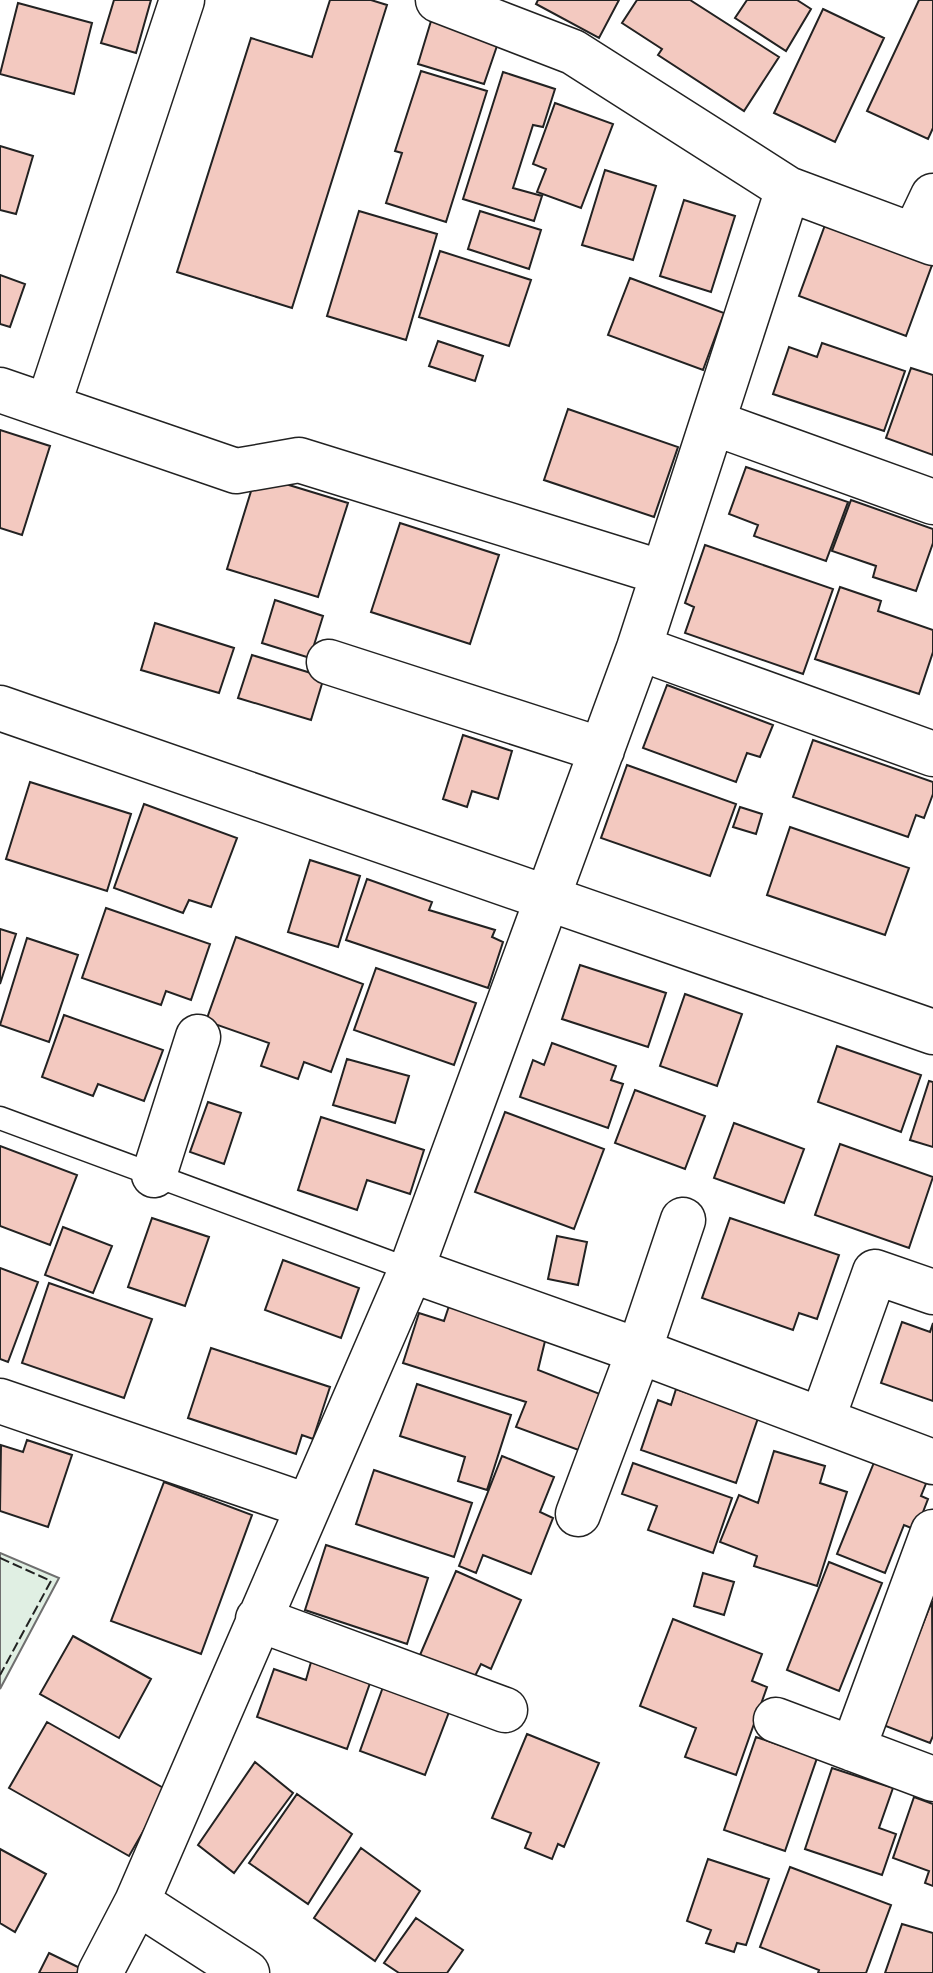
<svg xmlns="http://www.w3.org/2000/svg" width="933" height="1973" font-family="'DM Sans',sans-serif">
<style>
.green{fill:#e0efe3;stroke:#6f6f6f;stroke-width:2}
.building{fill:#f3c9c0;stroke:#222;stroke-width:2}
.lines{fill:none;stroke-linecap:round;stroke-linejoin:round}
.lane-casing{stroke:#222;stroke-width:25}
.street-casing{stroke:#222;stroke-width:47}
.secondary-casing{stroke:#222;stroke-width:47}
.lane{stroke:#fff;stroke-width:22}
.street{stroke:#fff;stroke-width:44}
.secondary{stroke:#fff;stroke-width:44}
.fence{stroke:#222;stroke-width:2;stroke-dasharray:10 4;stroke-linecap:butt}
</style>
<rect width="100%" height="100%" fill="#fff"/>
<!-- green -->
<path class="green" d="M0,1553L59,1578L0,1689Z"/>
<!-- building -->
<path class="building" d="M114,0H151L136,53L101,43Z
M330,0H371L387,5L292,308L177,272L251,38L312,57Z
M538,0H619L599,38L536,4Z
M637,0H690L779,57L744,111L658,55L662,49L622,23Z
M747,0H797L811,9L786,51L735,18Z
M919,0H933V128L928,139L867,111Z
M18,3L92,23L74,94L0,74Z
M823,9L884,38L835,142L774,113Z
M431,21L498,43L484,84L418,64Z
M421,71L487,91L446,222L386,203L402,153L395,151Z
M503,72L555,89L543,127L533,125L513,188L542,196L534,221L463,199Z
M555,103L613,124L581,208L537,192L546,169L533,164Z
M0,146L33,156L16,214L0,210Z
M605,170L656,186L633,260L582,245Z
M684,200L735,216L711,292L660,276Z
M359,211L437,234L406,340L327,316Z
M480,211L541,230L529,269L468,249Z
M825,225L932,265L906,336L799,296Z
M440,251L531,280L509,346L419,317Z
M0,275L25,284L10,327L0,324Z
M630,278L724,313L703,370L608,335Z
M438,341L483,356L475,381L429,366Z
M822,343L905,371L884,431L773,394L789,347L817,357Z
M911,368L933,375V455L886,438Z
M568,409L678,447L654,517L544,480Z
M0,430L50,446L22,535L0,528Z
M746,467L848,502L826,561L754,536L758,525L729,514Z
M256,475L348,503L318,597L227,569Z
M851,500L933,529V543L916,591L873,577L876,566L832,551Z
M400,523L499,555L470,644L371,612Z
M705,545L833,589L803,674L685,633L694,607L685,603Z
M840,587L881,601L878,611L933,630V652L919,694L815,659Z
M275,600L323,616L310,658L262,643Z
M155,623L234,648L219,693L141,670Z
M252,655L324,677L311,720L238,698Z
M667,685L773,725L760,757L747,753L736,782L643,748Z
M463,735L512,751L498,799L472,791L467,807L443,799Z
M813,740L933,782V794L924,818L916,815L908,837L793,797Z
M627,765L736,804L710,876L601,838Z
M30,782L131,814L107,891L6,859Z
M144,804L237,838L211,907L189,900L183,913L114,888Z
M740,807L762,814L756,834L733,827Z
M790,827L909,868L885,935L767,895Z
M310,860L360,876L338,947L288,932Z
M367,879L432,902L429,910L495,930L492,937L503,942L488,988L346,940Z
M106,908L210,944L191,1000L166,991L161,1005L82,978Z
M0,929L16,934L0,984Z
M236,937L363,984L331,1072L304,1062L298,1079L261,1066L269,1043L206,1021Z
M27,938L78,955L49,1042L0,1025Z
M580,965L666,993L648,1047L562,1019Z
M376,968L476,1003L454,1065L354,1030Z
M685,994L742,1014L717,1086L660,1066Z
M64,1015L163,1050L144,1101L98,1084L93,1096L42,1077Z
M552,1043L616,1066L611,1080L623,1084L608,1128L520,1097L533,1060L544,1065Z
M837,1046L921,1075L901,1132L818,1102Z
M347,1059L409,1076L395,1123L333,1105Z
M929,1081L933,1082V1147L910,1140Z
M635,1090L705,1116L685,1169L615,1143Z
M208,1102L241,1113L224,1164L190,1152Z
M505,1112L604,1149L574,1229L475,1192Z
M321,1117L424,1150L410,1194L367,1180L357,1210L298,1190Z
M734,1123L804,1149L784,1203L714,1178Z
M840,1144L933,1177L909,1248L815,1215Z
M0,1146L77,1175L50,1245L0,1226Z
M152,1218L209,1237L185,1306L128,1287Z
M730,1218L839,1255L817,1319L799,1313L793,1330L702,1298Z
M63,1227L112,1246L93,1293L45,1275Z
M557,1236L587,1242L578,1285L548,1279Z
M283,1260L359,1288L341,1338L265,1310Z
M0,1268L38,1282L8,1362L0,1359Z
M49,1283L152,1319L124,1398L22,1363Z
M449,1306L546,1337L538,1370L605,1396L584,1452L516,1427L526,1402L403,1363L419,1313L444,1321Z
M902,1322L930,1332L933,1323V1401L881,1383Z
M211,1348L330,1387L313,1439L302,1435L296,1454L188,1418Z
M417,1384L511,1415L487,1490L458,1481L465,1457L400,1436Z
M676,1389L758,1418L736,1483L641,1450L658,1400L671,1405Z
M27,1440L72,1455L48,1527L0,1511L1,1445L23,1452Z
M774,1451L825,1466L820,1483L847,1492L817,1586L754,1566L757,1556L720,1542L739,1495L758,1503Z
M502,1456L554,1477L540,1512L553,1518L531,1574L483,1555L476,1573L459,1566Z
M875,1460L927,1481L921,1496L928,1499L916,1530L904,1525L885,1573L837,1554Z
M633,1463L732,1498L713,1553L648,1530L657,1506L622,1494Z
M374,1470L472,1503L454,1557L356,1524Z
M164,1482L252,1515L201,1654L111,1621Z
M326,1545L428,1578L407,1644L305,1610Z
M829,1562L882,1583L839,1691L787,1670Z
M456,1571L521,1600L491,1669L481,1664L474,1678L420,1655Z
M703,1573L734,1582L724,1615L694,1606Z
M932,1601L933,1736L930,1743L883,1725Z
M673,1619L762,1654L752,1681L767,1687L736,1775L685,1757L696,1728L640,1706Z
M73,1636L151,1679L119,1738L40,1694Z
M311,1662L370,1683L347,1749L257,1717L274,1669L306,1680Z
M383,1687L449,1712L425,1775L360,1751Z
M47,1722L167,1790L129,1856L9,1788Z
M527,1734L599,1763L564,1847L558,1844L552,1859L525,1848L531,1833L492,1818Z
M756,1737L817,1758L785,1851L724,1830Z
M255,1762L293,1793L234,1873L198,1845Z
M832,1768L893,1788L879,1828L896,1834L882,1875L805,1849Z
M297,1794L352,1834L308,1904L249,1863Z
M914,1797L933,1804V1886L925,1883L929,1871L893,1858Z
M361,1848L420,1891L375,1961L314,1918Z
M0,1849L46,1874L15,1932L0,1923Z
M708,1859L769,1879L746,1945L737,1943L734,1952L706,1943L711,1930L687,1921Z
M790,1867L891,1905L866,1973H818L819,1970L760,1947Z
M416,1918L463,1950L447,1973H399L384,1963Z
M902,1924L933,1933V1973H885Z
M49,1953L80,1968L77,1973H39Z"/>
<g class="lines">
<!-- lane casing -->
<g class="lane-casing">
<path id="lane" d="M0,1118L411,1270"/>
</g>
<!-- street casing -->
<g class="street-casing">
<path id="street" d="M438,0L573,52L788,189L933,243
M914,236L933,196
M0,390L236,471L299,460L663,573
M48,406L182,0
M714,423L933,502
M639,648L933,754
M329,662L602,750
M154,1175L198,1037
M411,1270L639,1351L933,1462
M0,1401L307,1506
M822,1420L875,1272L933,1292
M578,1514L639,1351L683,1220
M258,1619L505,1710
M776,1720L933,1779
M853,1749L933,1532
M137,1902L247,1973
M100,1973L137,1902L411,1270L639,648L788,189"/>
</g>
<!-- secondary casing -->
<g class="secondary-casing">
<path id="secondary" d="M0,708L933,1032"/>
</g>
<!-- lane -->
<use href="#lane" class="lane"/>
<!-- street -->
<use href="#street" class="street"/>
<!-- secondary -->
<use href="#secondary" class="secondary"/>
<!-- fence -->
<path class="fence" d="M0,1558L51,1581L0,1675"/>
</g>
</svg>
